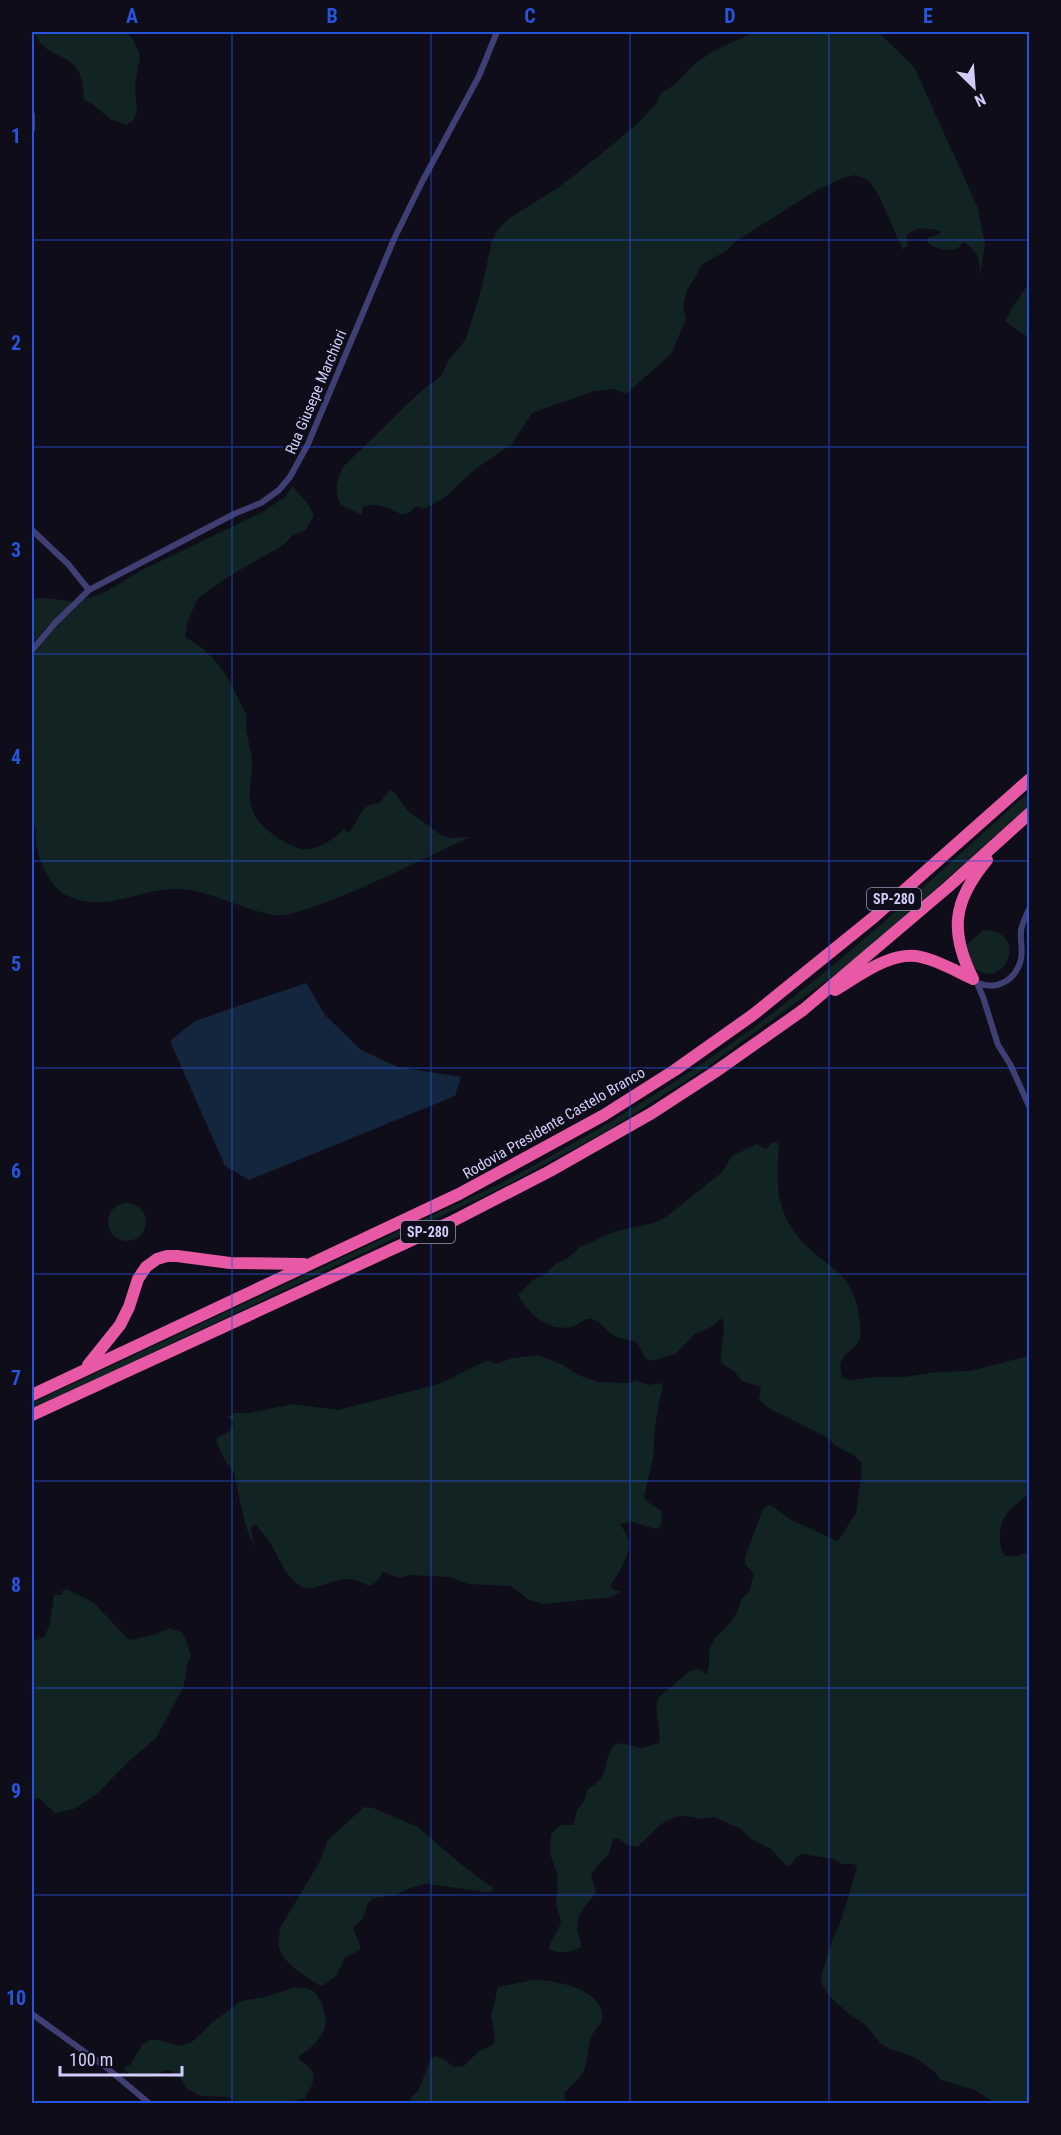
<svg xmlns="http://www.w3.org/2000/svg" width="1061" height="2135" font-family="'Roboto Condensed',sans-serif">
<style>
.green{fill:#112322}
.water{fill:#14263d}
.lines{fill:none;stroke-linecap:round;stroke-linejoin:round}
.street{stroke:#3f3f73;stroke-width:6}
.highway{stroke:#e759a4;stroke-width:12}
.grid{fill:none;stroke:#2654da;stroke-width:1.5;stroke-opacity:0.55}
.labels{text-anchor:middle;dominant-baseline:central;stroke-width:5;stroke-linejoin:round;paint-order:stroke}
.shield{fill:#0f0d1a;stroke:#9694b5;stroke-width:1.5}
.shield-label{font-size:14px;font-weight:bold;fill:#d0cef8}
.street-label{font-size:15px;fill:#d0cef8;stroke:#0f0d1a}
.neatline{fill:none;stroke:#2654da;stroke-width:2}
.grid-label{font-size:20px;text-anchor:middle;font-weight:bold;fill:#2654da}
</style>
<rect width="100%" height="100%" fill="#0f0d1a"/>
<!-- green -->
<path class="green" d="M34,32H126L134,41L140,56L135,86L137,112L133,120L126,125L110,119L92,104L84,100C83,90 83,76 76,68C63,51 44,57 34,32Z
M755,32H878L914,67L977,206L985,244L980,276C980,260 978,251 964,242L957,249C946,251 934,250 926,240L929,237L940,234V231C927,228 917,226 907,235L908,245L903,250L879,196L869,181L856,175L843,178L817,190L736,241L726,251L703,264L687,290L683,306L686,319L671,354L626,394L614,389L594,391L532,413L512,444L474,470L443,499L424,509L416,506L410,512L403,515C389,509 377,502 362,507V515L341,505C334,491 336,481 343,467L418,394L441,376L448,361L466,339L482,287L492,240L499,228L508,219L559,187L601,154L636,125L655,105L661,93L674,85L693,65L715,50Z
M1029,283V338L1005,321L1012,308Z
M292,486L308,504L314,515L306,530L292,536L282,546L231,575L198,598L187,623L185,637C211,651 226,671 238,698C240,703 244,709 246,714C247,719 246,724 246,728C248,741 252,752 252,764C252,782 246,797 254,814C260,828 293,852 309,849C321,848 337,837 344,828L347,833C362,823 354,806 379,803L390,790L395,793L407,810L440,834L451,838L470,837C434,853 304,921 272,915C241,909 212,891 180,889C142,887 106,914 68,896C50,887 39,863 36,843C35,835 38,829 32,822V655L49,624L32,644V599L45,598L76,602L103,593L144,569L263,512L286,496Z
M1029,792V806L855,960L703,1070L607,1131L501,1188L32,1409V1403L499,1184C586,1138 670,1088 750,1030C849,958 938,873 1029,792Z
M986,930C1030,933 1004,991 976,969C970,964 967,955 963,948L982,931Z
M773,1142H777L779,1147C774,1199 780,1227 823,1260C841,1275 848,1278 856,1302C859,1312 862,1328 860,1338C855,1355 835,1350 842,1377L850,1380L874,1377H904L936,1372L970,1371L1029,1356V1494C1022,1500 1009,1508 1004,1518C999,1527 998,1548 1005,1556H1016L1029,1552V2103H995L975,2090L941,2080L935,2072L916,2058L890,2049L880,2043L866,2025L848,2013L829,1996L822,1984L821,1976L833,1937L840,1923L857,1868L854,1864H842L833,1859L803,1854L797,1856L791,1865L787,1866L771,1849L751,1839L741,1829L714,1817L702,1819L684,1816L675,1817L661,1824L637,1847L627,1845L618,1838L613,1839L609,1853L591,1874L596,1893C586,1905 574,1916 578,1932C579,1938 582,1941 581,1947C571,1952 560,1955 549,1949L550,1942L558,1930L561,1921L556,1906L558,1876L550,1854L551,1834L561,1825H574L577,1810L584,1801L588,1789L598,1782L604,1773L609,1753L613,1746L620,1743L642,1748L659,1743C662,1728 652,1712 659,1697L691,1670L699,1669L705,1674L708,1671C711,1661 706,1653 712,1643C722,1628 739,1619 741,1599L749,1592L754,1574L745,1564V1557L763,1509L768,1505L772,1506L791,1520L838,1541L856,1513L862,1471L861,1463L855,1456L836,1446L825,1436L772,1410L759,1400L761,1387L742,1381L734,1371L721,1363C719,1348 727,1332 722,1318L713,1326L695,1334L675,1354L651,1361L645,1358L637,1342C630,1340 621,1339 614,1336C607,1331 600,1321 592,1319C585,1317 580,1324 575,1326C549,1334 529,1314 518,1295L533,1280L545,1274L557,1263L568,1258L580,1247L616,1231L654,1223L666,1217L722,1172L732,1156L757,1144L766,1149Z
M108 1222a19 19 0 1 1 38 0a19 19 0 1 1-38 0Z
M539,1355L563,1365L578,1375L598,1382L629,1383L637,1380L648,1385L659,1383L663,1385L655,1425L653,1459L644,1496L648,1502L661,1511C662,1519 664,1525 656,1529L632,1522L620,1524C622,1528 627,1533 628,1538C633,1553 618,1572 611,1585L612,1589L621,1591L612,1597L543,1604L529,1600L511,1586L468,1584L450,1577L409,1575L399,1578L383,1572C369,1596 366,1580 349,1579C335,1579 324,1586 312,1588C290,1591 279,1557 270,1542C266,1536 260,1530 255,1524L251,1528L254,1547L245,1524L234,1473L224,1459L216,1441L217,1438C225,1434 233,1431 234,1422L227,1417L235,1413H249L293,1404L338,1410L439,1384L488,1360L496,1364L513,1358Z
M67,1589L94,1603L129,1640L153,1635L170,1628L181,1632L186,1640L191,1656L186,1667V1676L183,1688L156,1738L129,1761L98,1793L74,1809L55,1813L39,1798L34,1799L32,1804V1642L45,1636L50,1623L54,1595H63L62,1591Z
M364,1807L373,1808L418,1827L462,1865L493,1888L492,1892H486L426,1884L413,1887L395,1895L373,1898L368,1903L363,1918L353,1928L360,1945V1950L345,1958L336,1976L322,1986C311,1981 286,1964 281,1953C277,1945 279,1936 280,1928L320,1861L328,1840Z
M533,1980C554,1979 607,1990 602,2020C600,2027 592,2032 590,2040C587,2051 588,2066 581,2076C576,2082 570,2087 564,2093L566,2103H410L411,2097L418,2091L431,2059L436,2056L444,2059L453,2067L464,2066L478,2052L493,2045L495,2037L491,2016L498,1987Z
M294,1987C300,1988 308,1987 313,1991C322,1998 329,2020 324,2030C319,2042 308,2050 298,2057C301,2063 304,2062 308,2066C319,2076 311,2088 305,2098L284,2103L244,2104L228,2097L201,2096L187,2089L182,2080L171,2071L164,2070C152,2080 134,2080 123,2068L130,2065L142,2045L150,2040H159L180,2046L192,2042L214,2021L241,2001L270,1996Z"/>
<!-- water -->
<path class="water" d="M306,983L325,1015L361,1050L398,1067L461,1077L455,1096L249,1180L225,1166L170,1041L195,1021Z"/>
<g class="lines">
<!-- street -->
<path class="street" d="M32,115V129
M32,530L68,564L89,590
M32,650L55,623L89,590L234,514L261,503L279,490L290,477L308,444L394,239L422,182L479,76L497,32
M977,983L983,997L998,1045L1010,1064L1030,1108
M978,983C997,991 1016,980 1021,959C1023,950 1020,940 1021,930C1023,922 1026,915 1030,907
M32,2014L107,2068L150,2104"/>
<!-- highway -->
<path class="highway" d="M973,979C949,931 953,901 987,860
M835,990C859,976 891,950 921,957C939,961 956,971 973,979
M88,1365L120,1325L129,1307L138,1279L146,1267L157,1259L167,1256H177L230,1263L304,1264
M32,1395L459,1194L604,1115L675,1070L754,1014L874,917L1030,779
M32,1415L451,1222L550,1171L652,1113L715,1072L803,1010L948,887L1030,813"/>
</g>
<!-- grid -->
<path class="grid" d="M232,32V2104M431,32V2104M630,32V2104M829,32V2104M32,240H1030M32,447H1030M32,654H1030M32,861H1030M32,1068H1030M32,1274H1030M32,1481H1030M32,1688H1030M32,1895H1030"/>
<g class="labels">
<!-- shield labels -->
<g class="shield">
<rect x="867" y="888" width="54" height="22" rx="4.5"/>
<rect x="401" y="1221" width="54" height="22" rx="4.5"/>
</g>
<g class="shield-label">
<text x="894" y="899">SP-280</text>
<text x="428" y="1232">SP-280</text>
</g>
<!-- street labels -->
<g class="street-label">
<text transform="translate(316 392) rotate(-67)">Rua Giusepe Marchiori</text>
<text transform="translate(554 1123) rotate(-30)">Rodovia Presidente Castelo Branco</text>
</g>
</g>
<!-- border -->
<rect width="1061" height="2135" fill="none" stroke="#0f0d1a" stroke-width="66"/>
<!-- north arrow -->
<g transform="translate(974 87) rotate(155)" stroke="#0f0d1a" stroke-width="4.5" paint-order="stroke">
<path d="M0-4.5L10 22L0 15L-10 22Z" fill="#d0cef8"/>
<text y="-9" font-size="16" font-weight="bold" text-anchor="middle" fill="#d0cef8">N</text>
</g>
<!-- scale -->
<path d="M60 2066v9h122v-9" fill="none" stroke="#d0cef8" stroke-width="3"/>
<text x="69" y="2066" font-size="18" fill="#d0cef8" stroke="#0f0d1a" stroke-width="4.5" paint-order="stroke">100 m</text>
<rect x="33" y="33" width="995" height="2069" class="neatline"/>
<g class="grid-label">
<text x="132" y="23">A</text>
<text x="332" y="23">B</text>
<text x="530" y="23">C</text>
<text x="730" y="23">D</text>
<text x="928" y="23">E</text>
<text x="16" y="143">1</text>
<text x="16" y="350">2</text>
<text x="16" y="557">3</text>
<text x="16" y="764">4</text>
<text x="16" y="971">5</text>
<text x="16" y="1178">6</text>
<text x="16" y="1385">7</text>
<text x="16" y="1592">8</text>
<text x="16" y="1798">9</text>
<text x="16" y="2005">10</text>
</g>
</svg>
